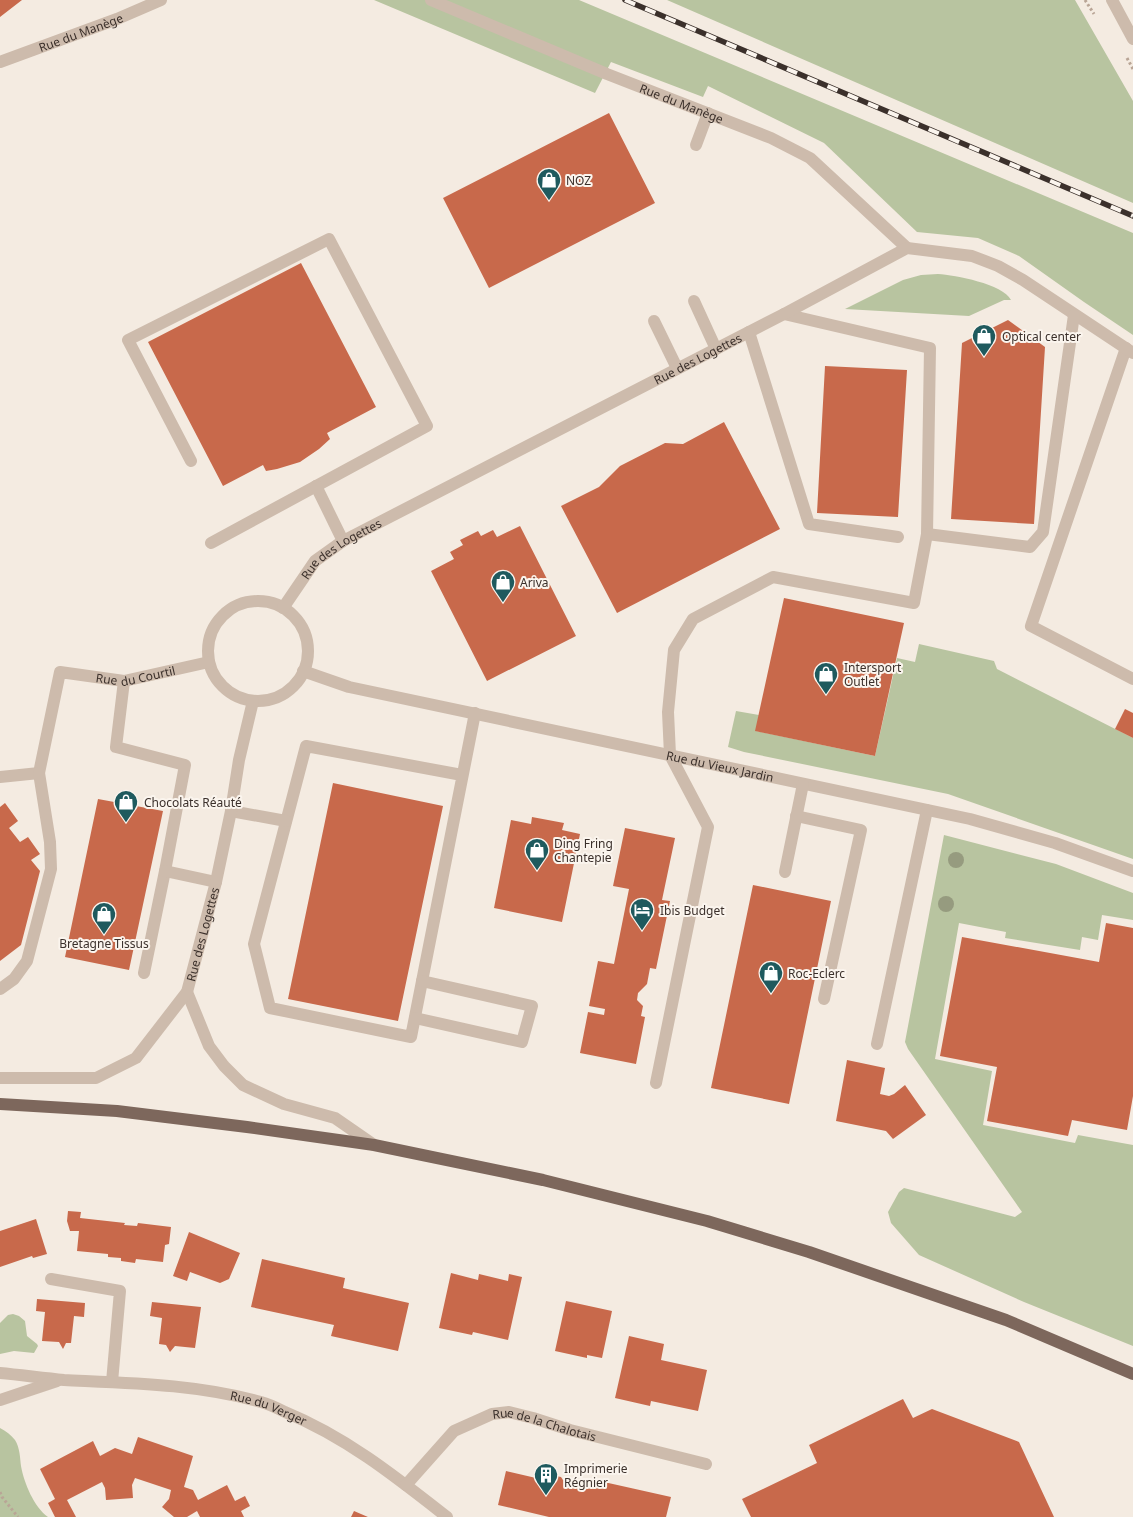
<svg xmlns="http://www.w3.org/2000/svg" width="1133" height="1517" font-family="'Noto Sans',sans-serif">
<style>
.green{fill:#b8c4a0}
.building{fill:#c8694b}
.lines{fill:none;stroke-linecap:round;stroke-linejoin:round}
.path{stroke:#b9a596;stroke-width:3;stroke-dasharray:2.5 2.5;stroke-linecap:butt}
.minor{stroke:#cdbbac;stroke-width:12}
.major{stroke:#7d675c;stroke-width:12}
.rail-casing{stroke:#3b302b;stroke-width:5.5}
.rail{stroke:#fbf5ee;stroke-width:4;stroke-dasharray:11;stroke-linecap:butt}
.tree{fill:#969b7f}
.labels{text-anchor:middle;dominant-baseline:central;stroke-width:4;stroke-linejoin:round;paint-order:stroke}
.street-label{font-size:12px;fill:#3b302b;stroke:#fbf5ee}
.poi-label{font-size:12px;fill:#3b302b;stroke:#fbf5ee;text-anchor:start}
</style>
<rect width="100%" height="100%" fill="#f4ebe1"/>
<!-- green -->
<path class="green" d="M374,0H579L1133,233V335L1084,302L1019,256L978,238L917,232L824,143L708,86L703,97L611,62L595,93Z
M667,0H1075L1133,101V203Z
M938,274C955,275 1003,284 1011,300H1004L969,316L845,309L903,280L921,275Z
M919,644L994,661L997,669L1133,738V859L948,794L744,752L728,747L736,711L759,715L756,731L875,756L897,658L915,662Z
M944,835L1056,864L1133,893V920L1102,915L1098,940L1082,937L1080,950L1005,938L1006,932L959,923L935,1059L992,1071L983,1125L1075,1143L1078,1135L1133,1145V1346L1024,1302L919,1255L891,1223L888,1212L899,1192L904,1188L1015,1217L1022,1212L908,1049L905,1042Z
M13,1314L19,1316L25,1321L27,1336L37,1344L38,1346L34,1353L14,1351L0,1354V1323L8,1315Z
M0,1428C6,1431 11,1435 15,1440C20,1448 20,1458 21,1466C24,1483 34,1507 48,1517H0Z"/>
<!-- building -->
<path class="building" d="M0,0H22L0,17Z
M609,113L655,203L489,288L443,198Z
M301,263L376,407L327,433L330,439L319,449L300,462L277,469L266,471L263,465L223,486L148,342Z
M1008,320L1045,347L1034,524L951,519L962,343Z
M825,366L907,370L898,517L817,513Z
M724,422L780,529L617,613L561,506L599,487L620,466L665,443L683,444Z
M520,526L576,636L487,681L431,571L454,559L450,552L463,545L460,540L478,531L481,536L493,530L497,537Z
M784,598L904,623L875,756L755,731Z
M1125,709L1133,713V738L1115,729Z
M333,783L443,806L398,1021L288,999Z
M98,799L163,811L129,970L65,957Z
M5,803L18,821L9,828L20,842L28,837L40,854L31,860L40,871L21,945L0,961V807Z
M532,817L564,823L562,830L580,834L562,922L494,908L511,820L531,824Z
M625,828L675,838L662,900L670,901L656,969L650,968L647,984L638,993L637,1000L643,1006L641,1016L645,1017L636,1064L580,1053L588,1012L604,1015L605,1009L589,1006L598,961L614,964L629,889L613,886Z
M753,885L831,901L789,1104L711,1088Z
M1106,923L1133,928V1096L1127,1130L1072,1120L1068,1136L987,1121L997,1067L940,1056L962,937L1099,962Z
M847,1060L885,1068L880,1094L889,1096L894,1094L905,1085L926,1115L893,1139L886,1131L836,1121Z
M68,1211L81,1212L80,1218L125,1223L124,1225L137,1226L138,1223L171,1227L169,1244L165,1245L163,1262L136,1259L135,1263L121,1261V1258L108,1257V1254L77,1251L79,1231H70L67,1221Z
M36,1219L47,1254L33,1258L32,1256L0,1267V1231Z
M189,1232L240,1253L229,1279L220,1283L190,1272L187,1281L173,1276Z
M262,1259L345,1278L343,1288L409,1303L398,1351L331,1336L334,1325L251,1307Z
M451,1273L478,1280L479,1274L508,1281L509,1274L522,1277L508,1340L473,1332L472,1335L439,1328Z
M37,1299L85,1303L84,1317L74,1316L71,1343H66L63,1349L59,1342L42,1341L45,1312L36,1311Z
M566,1301L612,1311L602,1358L587,1355V1358L555,1351Z
M152,1302L201,1307L195,1348L175,1346L170,1352L166,1345L159,1344L162,1318L150,1316Z
M629,1336L664,1344L661,1360L707,1370L698,1411L651,1401L650,1406L615,1398Z
M903,1399L913,1418L932,1409L1019,1442L1054,1517H751L742,1499L817,1463L809,1445Z
M138,1437L193,1456L184,1487L193,1490L198,1500L227,1485L235,1501L245,1496L250,1506L241,1511L244,1517H200L197,1511L187,1517H174L162,1507L169,1499L171,1490L135,1478L132,1485L133,1498L106,1500L105,1488L102,1482L67,1500L76,1517H55L48,1503L55,1499L40,1469L93,1441L100,1456L115,1448L132,1454Z
M506,1471L536,1478L537,1472L561,1477L563,1480L594,1487L595,1480L671,1497L666,1517H549L498,1505Z
M354,1511L368,1517H351Z"/>
<g class="lines">
<!-- path -->
<path class="path" d="M1085,0L1094,14
M1127,58L1133,69
M0,1492L2,1497L18,1517"/>
<!-- minor -->
<g class="minor">
<path id="s1" d="M431,0L607,74L771,138L810,158L907,248"/>
<path d="M1112,0L1133,39"/>
<path id="s2" d="M0,62L117,19L161,0"/>
<path d="M696,145L708,113"/>
<path d="M694,301L716,349"/>
<path d="M784,314L930,348L927,534"/>
<path d="M654,321L677,368"/>
<path d="M749,332L809,524L898,537"/>
<path d="M1126,348L1031,626L1133,679"/>
<path d="M191,461L128,340L329,239L427,426L211,543"/>
<path d="M316,486L343,541"/>
<circle cx="258" cy="651" r="50"/>
<path id="s3" d="M283,608L315,561L343,541L784,314L907,248L972,256L998,266L1023,280L1133,353"/>
<path id="s4" d="M303,671L349,687L970,819L1055,843L1133,871"/>
<path d="M124,681L116,747L185,765L165,871L144,973"/>
<path d="M462,775L306,746L254,944L270,1008L411,1037L475,713"/>
<path id="s5" d="M0,777L39,773L60,672L124,681L209,662"/>
<path d="M231,811L286,821"/>
<path d="M796,816L861,830L824,999"/>
<path d="M165,871L216,882"/>
<path d="M785,872L803,784"/>
<path d="M0,989L14,979L27,961L51,869L50,842L39,773"/>
<path d="M187,992L209,1046L224,1066L243,1085L284,1104L335,1118L374,1145"/>
<path d="M415,1018L522,1042L532,1006L422,981"/>
<path d="M877,1044L927,810"/>
<path id="s6" d="M0,1078H96L136,1058L187,992L216,882L231,811L239,760L253,701"/>
<path d="M656,1083L708,827L670,755L668,712L674,650L693,619L773,577L914,603L927,534L1030,547L1043,532L1074,315"/>
<path d="M51,1279L120,1291L112,1382"/>
<path id="s7" d="M0,1373C21,1375 43,1378 64,1380C130,1383 197,1384 261,1402C269,1404 277,1408 285,1412C346,1437 396,1477 447,1517"/>
<path d="M0,1400L57,1381"/>
<path id="s8" d="M406,1485L454,1431L492,1414L509,1412L533,1418L570,1430L706,1464"/>
</g>
<!-- major -->
<path class="major" d="M0,1104L117,1111L247,1127L374,1145L543,1180L707,1221L809,1252L1006,1320L1133,1374"/>
<!-- rail casing -->
<g class="rail-casing">
<path id="rail" d="M625,0L1133,216"/>
</g>
<!-- rail -->
<use href="#rail" class="rail"/>
</g>
<!-- trees -->
<g class="tree">
<circle cx="956" cy="860" r="8"/>
<circle cx="946" cy="904" r="8"/>
</g>
<!-- icons -->
<defs>
<g id="shop-pin" transform="scale(1.25)"><path d="M0 17L-7.5 6A9.5 9.5 0 1 1 7.5 6Z" fill="#1f5a5e" stroke="#fbf5ee"/><path d="M-5-2.5h2.3a2.7 3.5 0 0 1 5.4 0H5L5.5 6h-11ZM-1.5-2.5h3a1.5 2.3 0 0 0-3 0Z" fill="#fff"/></g>
<g id="hotel-pin" transform="scale(1.25)"><path d="M0 17L-7.5 6A9.5 9.5 0 1 1 7.5 6Z" fill="#1f5a5e" stroke="#fbf5ee"/><path d="M-6-4.5h1.5V1H6V5H4.5V3h-9V5H-6ZM-4 0a1.8 1.8 0 1 1 3.6 0ZM.5 0V-2.5h3Q6-2.5 6 0Z" fill="#fff"/></g>
<g id="building-pin" transform="scale(1.25)"><path d="M0 17L-7.5 6A9.5 9.5 0 1 1 7.5 6Z" fill="#1f5a5e" stroke="#fbf5ee"/><path d="M-4-6H4V6H1V3H-1V6H-4ZM-2.5-4.3h1.7v1.8h-1.7ZM.8-4.3h1.7v1.8H.8ZM-2.5-1h1.7V.8h-1.7ZM.8-1h1.7V.8H.8Z" fill="#fff"/></g>
</defs>
<g fill-rule="evenodd">
<use href="#shop-pin" x="549" y="180"/>
<use href="#shop-pin" x="984" y="336"/>
<use href="#shop-pin" x="503" y="582"/>
<use href="#shop-pin" x="826" y="674"/>
<use href="#shop-pin" x="126" y="802"/>
<use href="#shop-pin" x="537" y="850"/>
<use href="#hotel-pin" x="642" y="910"/>
<use href="#shop-pin" x="104" y="914"/>
<use href="#shop-pin" x="771" y="973"/>
<use href="#building-pin" x="546" y="1475"/>
</g>
<g class="labels">
<!-- street labels -->
<g class="street-label">
<text stroke="none"><textPath href="#s2" startOffset="86">Rue du Manège</textPath></text>
<text stroke="none"><textPath href="#s1" startOffset="271">Rue du Manège</textPath></text>
<text stroke="none"><textPath href="#s3" startOffset="490">Rue des Logettes</textPath></text>
<text stroke="none"><textPath href="#s3" startOffset="85">Rue des Logettes</textPath></text>
<text stroke="none"><textPath href="#s5" startOffset="219">Rue du Courtil</textPath></text>
<text stroke="none"><textPath href="#s4" startOffset="428">Rue du Vieux Jardin</textPath></text>
<text stroke="none"><textPath href="#s6" startOffset="284">Rue des Logettes</textPath></text>
<text stroke="none"><textPath href="#s7" startOffset="272">Rue du Verger</textPath></text>
<text stroke="none"><textPath href="#s8" startOffset="168">Rue de la Chalotais</textPath></text>
</g>
<!-- poi labels -->
<g class="poi-label">
<text x="566" y="180">NOZ</text>
<text x="1002" y="336">Optical center</text>
<text x="520" y="582">Ariva</text>
<text x="844" y="667">Intersport<tspan x="844" dy="14">Outlet</tspan></text>
<text x="144" y="802">Chocolats Réauté</text>
<text x="554" y="843">Ding Fring<tspan x="554" dy="14">Chantepie</tspan></text>
<text x="660" y="910">Ibis Budget</text>
<text x="104" y="943" text-anchor="middle">Bretagne Tissus</text>
<text x="788" y="973">Roc-Eclerc</text>
<text x="564" y="1468">Imprimerie<tspan x="564" dy="14">Régnier</tspan></text>
</g>
</g>
</svg>
